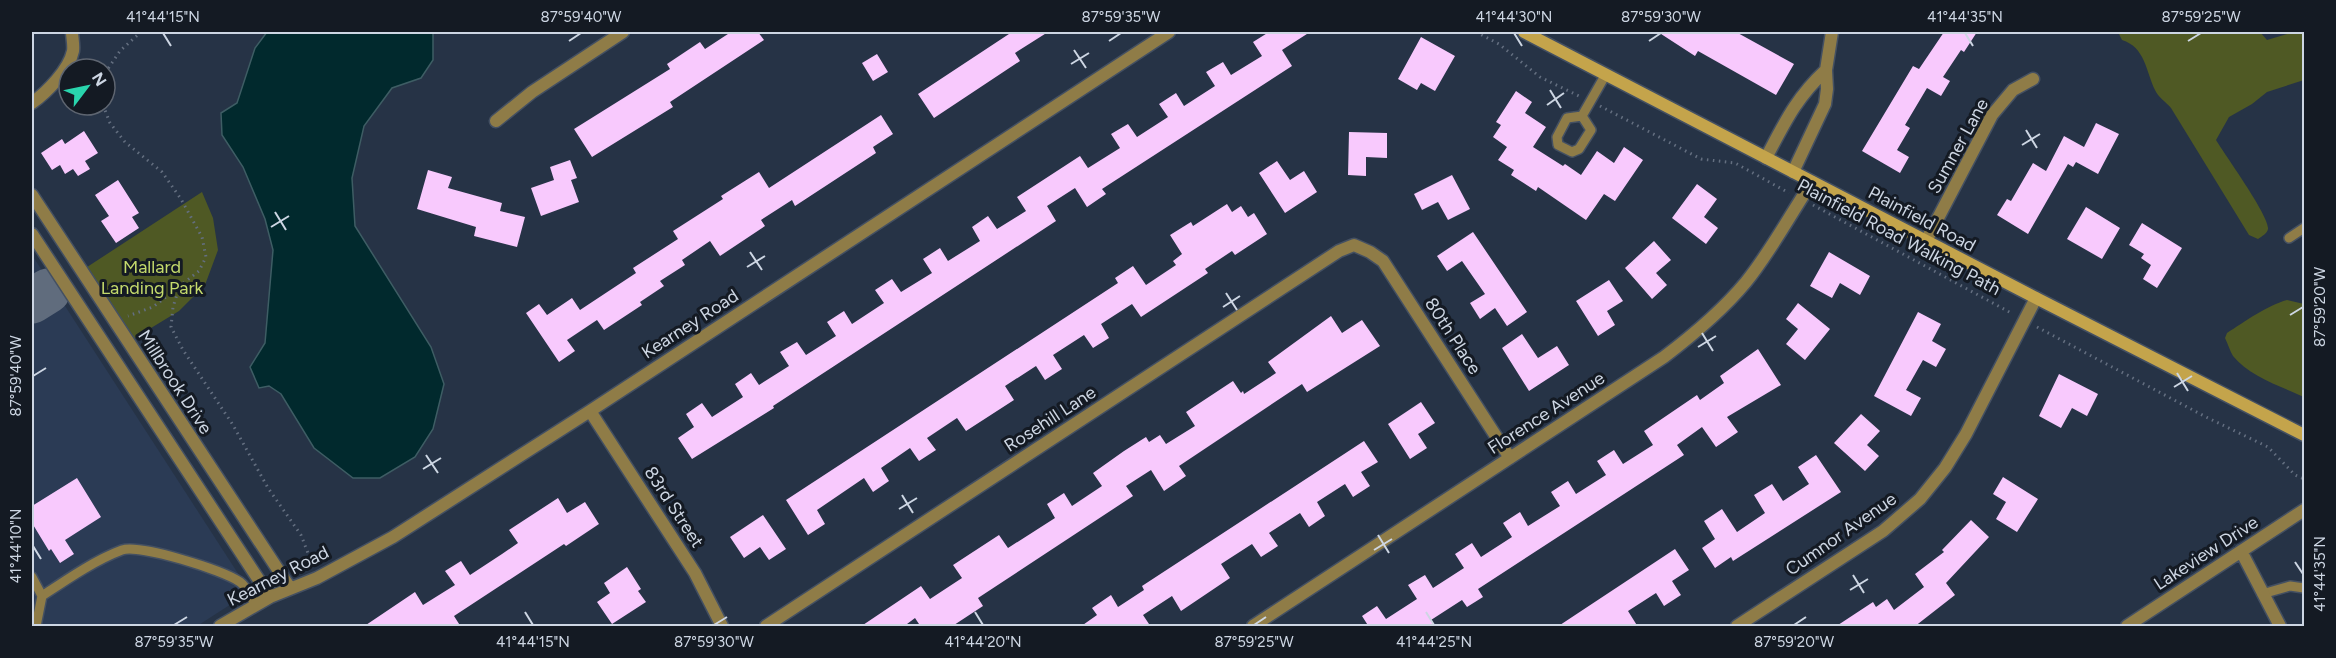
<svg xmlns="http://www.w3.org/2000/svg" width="2336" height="658" font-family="Figtree,sans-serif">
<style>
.built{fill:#2b3b55}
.green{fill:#4f5924}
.water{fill:#01292d;stroke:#3e5d64;stroke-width:1.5}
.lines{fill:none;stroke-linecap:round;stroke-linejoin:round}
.taxiway{stroke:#606c7d;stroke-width:45}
.building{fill:#f8c9fd}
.service-casing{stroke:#445062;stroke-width:12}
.minor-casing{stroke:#445062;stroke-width:15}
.secondary-casing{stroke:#445062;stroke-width:15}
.path{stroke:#646f80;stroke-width:3;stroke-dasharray:1.5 4.5;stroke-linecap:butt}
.service{stroke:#8f7c47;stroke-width:9}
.minor{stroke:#8f7c47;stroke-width:12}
.secondary{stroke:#c4a44b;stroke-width:12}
.ticks{fill:none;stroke:#cdd6e3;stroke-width:2}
.labels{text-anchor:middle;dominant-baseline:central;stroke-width:6;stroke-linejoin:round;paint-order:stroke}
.street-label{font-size:18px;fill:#cdd6e3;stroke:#141a23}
.park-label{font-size:18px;fill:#c4da6c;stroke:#141a23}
.neatline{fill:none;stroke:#cdd6e3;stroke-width:2}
.ticks-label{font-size:15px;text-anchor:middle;fill:#cdd6e3}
</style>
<rect width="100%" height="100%" fill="#263346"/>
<!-- built -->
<path class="built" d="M32,255L250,592L197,626H32Z"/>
<!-- green -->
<path class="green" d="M2118,32H2260L2267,40L2294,32H2304V80L2267,92L2252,104L2229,117L2216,140C2225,155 2270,217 2268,229C2267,234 2262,236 2258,239L2249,235L2171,108C2166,102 2158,97 2155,90C2146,71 2145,47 2122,40Z
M202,192L213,218L218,250L205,285L179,311L128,342L81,271Z
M2287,300L2304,304V397C2282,387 2249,376 2233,356C2230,351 2228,344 2225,338L2227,333C2244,322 2268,305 2287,300Z"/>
<!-- water -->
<path class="water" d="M267,32H433V60L421,78L392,88L364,126L352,178L355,226L431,347L444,384L433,429L415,457L380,478H353L314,448L281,394L269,386L259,388L250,367L265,343L273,250L265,219L243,167L222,135L221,113L237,103L255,48Z"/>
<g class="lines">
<!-- taxiway -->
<path class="taxiway" d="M32,301L48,291"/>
</g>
<!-- building -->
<path class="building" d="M731,32H758L764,40L670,102L673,107L592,157L574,129L670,69L667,64L700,42L705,49Z
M1012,32H1048L1015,53L1020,61L934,118L918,94Z
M1269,32H1310L1282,50L1292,66L1102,189L1106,194L1087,207L1075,188L1047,206L1056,221L773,406L774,408L692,459L678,438L694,427L686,414L702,403L712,417L743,397L735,384L751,373L759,385L789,366L780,352L797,342L806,355L836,336L827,322L844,311L852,324L884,303L875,290L892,279L901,292L932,273L923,259L940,248L948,261L980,241L972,227L988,216L997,229L1026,211L1017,197L1080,156L1088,168L1120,148L1111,134L1128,124L1137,137L1168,117L1159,104L1176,93L1184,106L1215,86L1206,72L1223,62L1231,75L1262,56L1253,42Z
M1658,32H1736L1794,64L1776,95L1698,51L1695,56Z
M1944,32H1977L1964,52L1961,50L1943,77L1950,81L1941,96L1927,88L1905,125L1910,128L1897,150L1909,157L1900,173L1862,151L1913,66L1919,69Z
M1421,37L1455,56L1435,91L1421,83L1417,90L1398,79Z
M877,54L888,72L873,81L862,63Z
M1516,91L1532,102L1525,113L1546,127L1533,147L1563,166L1565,164L1581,175L1597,151L1614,163L1624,147L1643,160L1615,201L1604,194L1586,220L1538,187L1536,191L1511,175L1514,170L1498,160L1507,147L1493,137L1501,125L1496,122Z
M881,115L893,134L873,147L876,153L795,206L792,200L761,220L765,226L720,256L710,241L682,260L685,265L660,281L664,286L640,302L642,305L604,330L597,320L567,340L575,351L559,362L526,313L539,304L547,315L572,298L580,310L636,273L633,268L678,239L673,231L723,199L721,196L759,172L769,188Z
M2096,123L2119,134L2098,174L2076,162L2073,167L2068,164L2028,234L1997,215L2007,199L2011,201L2033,163L2046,171L2064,136L2084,147Z
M84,131L98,153L85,161L90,169L78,176L73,169L65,174L60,165L52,170L41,153L62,139L65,144Z
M1349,132L1387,133V158L1366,157V176L1348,175Z
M570,160L577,178L571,180L579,202L541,216L531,188L554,180L550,167Z
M1277,161L1290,180L1304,171L1317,192L1285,213L1259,173Z
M428,170L452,177L448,188L502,203L500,211L525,217L517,247L474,236L476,227L417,209Z
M1452,175L1470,209L1448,220L1438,202L1422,210L1414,194Z
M118,180L139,213L132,217L139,228L116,243L101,221L109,216L95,195Z
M1697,184L1717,199L1704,217L1718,228L1706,244L1672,218Z
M1227,204L1232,212L1241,206L1248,217L1254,213L1267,234L1235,255L1232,251L1205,269L1208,273L1141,317L1132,304L1101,324L1109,338L1093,348L1084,335L1053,355L1062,369L1045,380L1036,366L1005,386L1014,400L966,431L957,418L927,438L936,450L919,461L910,448L881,468L889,481L873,492L864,478L817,510L825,524L808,535L786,500L1118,283L1115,278L1133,266L1146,285L1176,265L1173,261L1182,254L1170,235L1191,222L1193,226Z
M2086,207L2120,228L2102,259L2067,239Z
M2142,223L2182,248L2157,288L2143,279L2151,265L2141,258L2144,254L2129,245Z
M1473,232L1527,312L1507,326L1495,308L1480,319L1470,303L1485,294L1462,261L1447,271L1437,256Z
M1654,241L1671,260L1656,273L1667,285L1652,299L1625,268Z
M1829,252L1870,276L1860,295L1840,283L1832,298L1810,286Z
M1609,280L1623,301L1607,311L1615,325L1598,336L1576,301Z
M1798,303L1830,329L1805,360L1786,344L1798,329L1786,319Z
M1918,312L1941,324L1932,341L1946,349L1936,367L1923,360L1906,390L1921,398L1911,416L1874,396Z
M1331,316L1342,333L1362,320L1380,346L1307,392L1302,384L1179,466L1186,476L1164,491L1151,470L1126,486L1133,496L978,598L983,606L951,627H921L915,618L903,627H860L921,586L930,599L962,578L953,565L999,535L1008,548L1055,518L1047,504L1064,493L1072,506L1102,486L1093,473L1124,451L1146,437L1149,442L1160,435L1166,444L1195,426L1186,412L1233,381L1241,393L1243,391L1244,394L1276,373L1268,362Z
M1522,334L1538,358L1557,346L1569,365L1529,391L1502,348Z
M1758,349L1781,385L1727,417L1738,432L1716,447L1702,427L1677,445L1684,455L1478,589L1483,597L1467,607L1462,600L1431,620L1435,627H1369L1362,616L1377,606L1386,619L1417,599L1408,585L1425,575L1433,588L1464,568L1455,554L1472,543L1481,557L1512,537L1503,523L1520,512L1528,526L1560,506L1551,492L1568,481L1576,494L1606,475L1597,461L1614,450L1623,464L1653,445L1644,431L1697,395L1700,400L1724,383L1720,376Z
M2059,374L2098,394L2087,416L2072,408L2061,428L2039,416Z
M1421,402L1435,423L1418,434L1427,448L1410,459L1388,424Z
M1861,414L1880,431L1867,445L1879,456L1865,471L1834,443Z
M1364,441L1378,462L1361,472L1370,486L1353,497L1345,484L1317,502L1325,516L1309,527L1300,513L1269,533L1278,546L1261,557L1252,544L1221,564L1230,578L1181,611L1172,596L1143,615L1151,627H1080L1097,615L1092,608L1111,595L1118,607L1144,590L1142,586Z
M1816,455L1841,492L1733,561L1731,557L1715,568L1702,548L1715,539L1704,521L1722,509L1737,532L1765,513L1754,495L1772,484L1783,501L1809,484L1798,467Z
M2003,477L2038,499L2017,532L1996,519L2006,502L1993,494Z
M77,478L101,517L65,540L74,554L60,563L51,549L49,551L32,523V506Z
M558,498L567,513L585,502L599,524L566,546L564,544L454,616L461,627H363L415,592L423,605L455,585L445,571L461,561L470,575L502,554L518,543L509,530Z
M763,515L786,549L769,560L760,547L744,558L730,537Z
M1971,520L1989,537L1946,583L1955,595L1914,627H1835L1873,602L1876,607L1887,599L1894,610L1924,587L1915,574L1944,552L1942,550Z
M1675,549L1689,570L1672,581L1681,595L1664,606L1656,593L1628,611L1638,627H1557Z
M627,567L641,589L638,591L646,602L612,624L597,602L610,593L604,583Z"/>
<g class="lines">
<!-- service casing -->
<g class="service-casing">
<path id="service" d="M1582,116L1567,118L1557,137L1558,145L1572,152L1579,149L1591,130L1582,116L1606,74
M2289,238L2304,228
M32,577L42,596
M2262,594L2290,586L2304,588
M36,626L42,596C66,580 95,560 122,550C140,544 223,570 240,582C247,587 251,598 256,605"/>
</g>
<!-- minor casing -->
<g class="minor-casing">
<path id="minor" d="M32,103C47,92 69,70 73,51C74,45 72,37 72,32
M496,121L532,92L623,32
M1766,158C1785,122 1796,98 1826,70
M1793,172L1825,104L1827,89L1826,70L1832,32
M32,195L290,588
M32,234L270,597
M1926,241L1992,115L2013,90L2033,79
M590,411L695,573L722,626
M2241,551L2280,626
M220,626L270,597L317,578L393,537L590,411L1169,32
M766,626L1339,251L1354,245L1370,252L1383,261L1510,458
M1253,626L1664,357C1693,335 1722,311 1746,282C1771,251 1790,215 1812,182
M1737,626L1883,531L1920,499L1945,468L1966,434L2036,298
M2127,626L2304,510"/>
</g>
<!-- secondary casing -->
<g class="secondary-casing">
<path id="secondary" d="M1524,32L2036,298L2304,435"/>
</g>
<!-- path -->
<path class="path" d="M1476,32L1499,44L1540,77L1581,97
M105,73L120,51L141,32
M103,105L110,123L125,142L162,172L181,199L202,237L206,257L199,271L153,307L128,316
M1600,106L1701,159L1735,163L1789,193
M1813,205L2013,314
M180,285L173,307L171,327L183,350L233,425L268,488L301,535L313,566
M2037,327L2206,417L2268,447L2295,475L2304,479"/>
<!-- service -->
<use href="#service" class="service"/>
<!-- minor -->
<use href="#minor" class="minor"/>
<!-- secondary -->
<use href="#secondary" class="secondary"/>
</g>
<!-- ticks -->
<path class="ticks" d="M163,33L171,46M1514,33L1522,46M1965,33L1973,46M569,41L581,33M1109,41L1121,33M1649,41L1661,33M2188,41L2201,33M1074,50L1086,68M1071,64L1089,53M1550,90L1561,108M1547,105L1564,93M2026,130L2037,148M2022,145L2040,134M275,212L286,230M271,227L289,216M750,252L762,270M747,267L765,256M1226,293L1237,310M1223,307L1240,296M2290,315L2303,307M1702,333L1713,351M1698,347L1716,336M2177,373L2188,391M33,376L46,368M2174,387L2192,376M426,455L438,473M423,469L441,458M902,495L913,513M899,509L917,498M1378,535L1389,553M33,546L41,559M1374,550L1392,539M2295,562L2303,574M1853,575L1864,593M1850,590L1868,579M525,612L533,625M975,612L983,625M1426,612L1434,625M174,625L187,617M714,625L727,617M1254,625L1266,617M1794,625L1806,617"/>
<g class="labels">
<!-- street labels -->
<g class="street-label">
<text transform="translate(1958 146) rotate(-61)">Sumner Lane</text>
<text transform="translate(1922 219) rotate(28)">Plainfield Road</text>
<text transform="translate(1899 237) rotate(28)">Plainfield Road Walking Path</text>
<text transform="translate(690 324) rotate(-33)">Kearney Road</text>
<text transform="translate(1453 336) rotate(57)">80th Place</text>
<text transform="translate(175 382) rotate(57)">Millbrook Drive</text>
<text transform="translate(1546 413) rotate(-33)">Florence Avenue</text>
<text transform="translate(1050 419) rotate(-33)">Rosehill Lane</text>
<text transform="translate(674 507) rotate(57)">83rd Street</text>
<text transform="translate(1841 534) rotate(-35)">Cumnor Avenue</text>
<text transform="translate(2206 553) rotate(-33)">Lakeview Drive</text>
<text transform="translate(278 576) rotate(-27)">Kearney Road</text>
</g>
<!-- park labels -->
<g class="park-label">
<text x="152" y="267">Mallard<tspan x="152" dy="21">Landing Park</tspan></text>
</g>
</g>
<!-- border -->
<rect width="2336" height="658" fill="none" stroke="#141a23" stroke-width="66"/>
<!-- north arrow -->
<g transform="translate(87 87) rotate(58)"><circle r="28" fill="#141a23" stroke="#5e6570" stroke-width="1.5"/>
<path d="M0-4.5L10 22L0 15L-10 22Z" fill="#29d5ad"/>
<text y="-9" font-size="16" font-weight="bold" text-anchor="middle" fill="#cdd6e3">N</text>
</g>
<rect x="33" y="33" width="2270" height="592" class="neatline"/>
<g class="ticks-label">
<text x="163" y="22">41°44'15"N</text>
<text x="581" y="22">87°59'40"W</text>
<text x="1121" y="22">87°59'35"W</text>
<text x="1514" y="22">41°44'30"N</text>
<text x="1661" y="22">87°59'30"W</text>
<text x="1965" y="22">41°44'35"N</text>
<text x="2201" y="22">87°59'25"W</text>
<text transform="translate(2320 307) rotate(-90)" y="5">87°59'20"W</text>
<text transform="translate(16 376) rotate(-90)" y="5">87°59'40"W</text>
<text transform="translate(16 546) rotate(-90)" y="5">41°44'10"N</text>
<text transform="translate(2320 574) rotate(-90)" y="5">41°44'35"N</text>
<text x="174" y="647">87°59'35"W</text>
<text x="533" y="647">41°44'15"N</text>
<text x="714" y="647">87°59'30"W</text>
<text x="983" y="647">41°44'20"N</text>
<text x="1254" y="647">87°59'25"W</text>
<text x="1434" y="647">41°44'25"N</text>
<text x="1794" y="647">87°59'20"W</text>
</g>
</svg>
